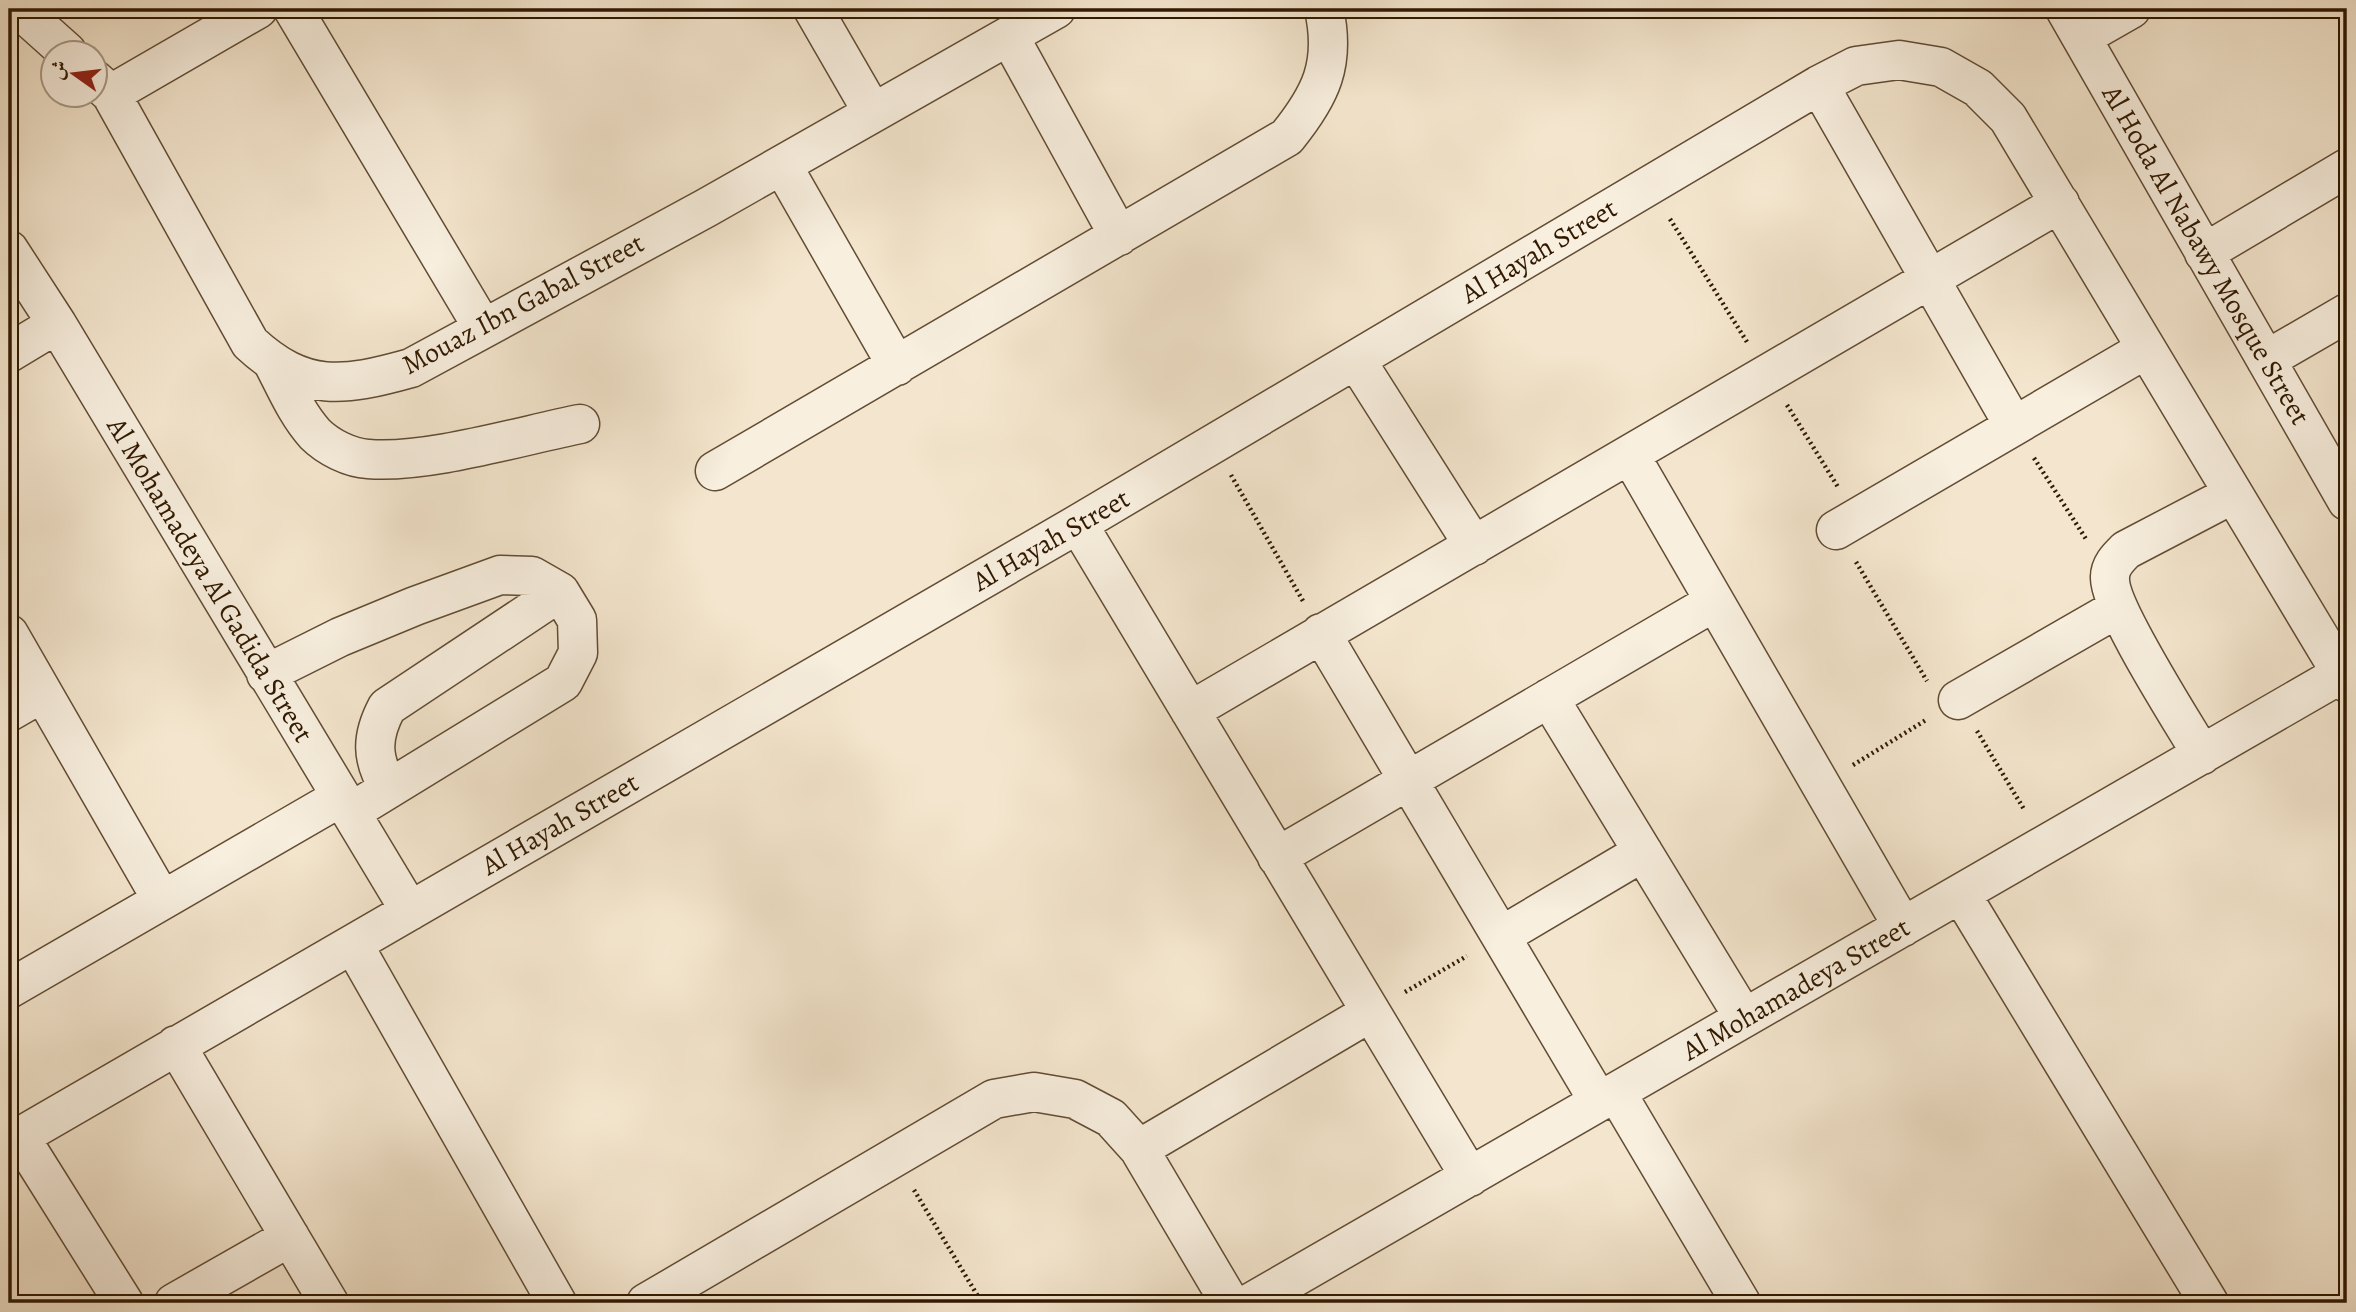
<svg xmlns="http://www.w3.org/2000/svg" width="2356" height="1312" font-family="Alegreya,Amiri,serif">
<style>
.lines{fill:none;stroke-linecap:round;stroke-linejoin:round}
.minor-casing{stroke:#614c34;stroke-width:41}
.path{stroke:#301900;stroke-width:4.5;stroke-dasharray:2 3.5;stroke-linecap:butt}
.minor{stroke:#f8efdf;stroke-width:38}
.labels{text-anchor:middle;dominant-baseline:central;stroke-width:5;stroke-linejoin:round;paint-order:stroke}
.street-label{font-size:28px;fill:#301900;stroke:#f8efdf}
</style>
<rect width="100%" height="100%" fill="#f4e6ce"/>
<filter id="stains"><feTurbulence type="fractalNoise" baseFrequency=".00286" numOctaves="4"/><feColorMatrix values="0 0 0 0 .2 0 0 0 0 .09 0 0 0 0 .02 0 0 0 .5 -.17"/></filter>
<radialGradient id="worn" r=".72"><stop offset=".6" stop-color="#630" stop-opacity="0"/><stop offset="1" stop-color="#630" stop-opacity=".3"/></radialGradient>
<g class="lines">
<!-- minor casing -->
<g class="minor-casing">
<path id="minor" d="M19,9L67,52
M293,9L483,328
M813,9L873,113
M2065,9L2347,501
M1009,36L1119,236
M2082,37L2131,9
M94,79L111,94L250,343C304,393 343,387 411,368L706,208L1056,9
M1819,85L2014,426
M111,94L258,9
M782,165L897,366
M9,250L57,324L410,911
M2204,253L2347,168
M9,353L57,324
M1356,360L1474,546
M2266,360L2347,313
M274,365C286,388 297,414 315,434C328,447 350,458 368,459C427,464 520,436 580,424
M1630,455L1903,927
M715,471L1287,137C1321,95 1336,64 1324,9
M1078,524L1470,1177
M1836,530L2146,349
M1321,633L1599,1102
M9,634L162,900
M266,674L340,637L415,606L500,575L532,576L560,592L577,620L578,653L563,682L351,812
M1549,698L1744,1018
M1958,700L2118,608
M1190,711L2060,203
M9,712L42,693
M2202,755C2183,722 2108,607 2110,577C2110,565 2119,557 2126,550L2233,494
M389,788C371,759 371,737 387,707L560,592
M1277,857L1714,602
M1961,894L2209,1303
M1501,936L1643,852
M353,944L557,1303
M9,989L341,797
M176,1045L329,1303
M1616,1092L1741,1303
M20,1137L124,1303
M9,1143L1078,524L1819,85L1856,66L1899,60L1941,67L1978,88L2008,118L2347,683
M1139,1149L1371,1012
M174,1303L290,1237
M646,1303L994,1099L1034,1092L1075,1099L1111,1118L1139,1149L1230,1303
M1250,1303L2341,674"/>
</g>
<!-- path -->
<path class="path" d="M1670,219L1747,342
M1787,405L1838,487
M2034,458L2086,539
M1231,475L1303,601
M1856,562L1927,681
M1977,731L2025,811
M1853,765L1926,720
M1405,992L1467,956
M914,1190L982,1303"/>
<!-- minor -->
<use href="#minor" class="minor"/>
</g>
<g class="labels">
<!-- street labels -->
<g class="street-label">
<text transform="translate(1539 251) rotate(-31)">Al Hayah Street</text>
<text transform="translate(2206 255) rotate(60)">Al Hoda Al Nabawy Mosque Street</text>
<text transform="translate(523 304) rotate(-28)">Mouaz Ibn Gabal Street</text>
<text transform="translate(1051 540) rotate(-30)">Al Hayah Street</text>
<text transform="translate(210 580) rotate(59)">Al Mohamadeya Al Gadida Street</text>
<text transform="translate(560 824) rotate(-30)">Al Hayah Street</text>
<text transform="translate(1796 989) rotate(-30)">Al Mohamadeya Street</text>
</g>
</g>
<!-- margin -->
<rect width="2356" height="1312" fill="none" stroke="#f4e6ce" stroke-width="35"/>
<rect x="10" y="10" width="2335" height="1291" fill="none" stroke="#301900" stroke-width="3.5"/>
<rect x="18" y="18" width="2321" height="1277" fill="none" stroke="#301900" stroke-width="2"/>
<!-- north arrow -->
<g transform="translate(74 74) rotate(284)"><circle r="33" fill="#f8efdf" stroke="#a89986" stroke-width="2"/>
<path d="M0-5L12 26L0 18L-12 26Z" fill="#8f2418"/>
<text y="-10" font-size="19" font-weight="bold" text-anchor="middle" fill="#301900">ش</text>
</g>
<rect width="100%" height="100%" filter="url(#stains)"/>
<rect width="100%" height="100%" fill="url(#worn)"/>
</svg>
